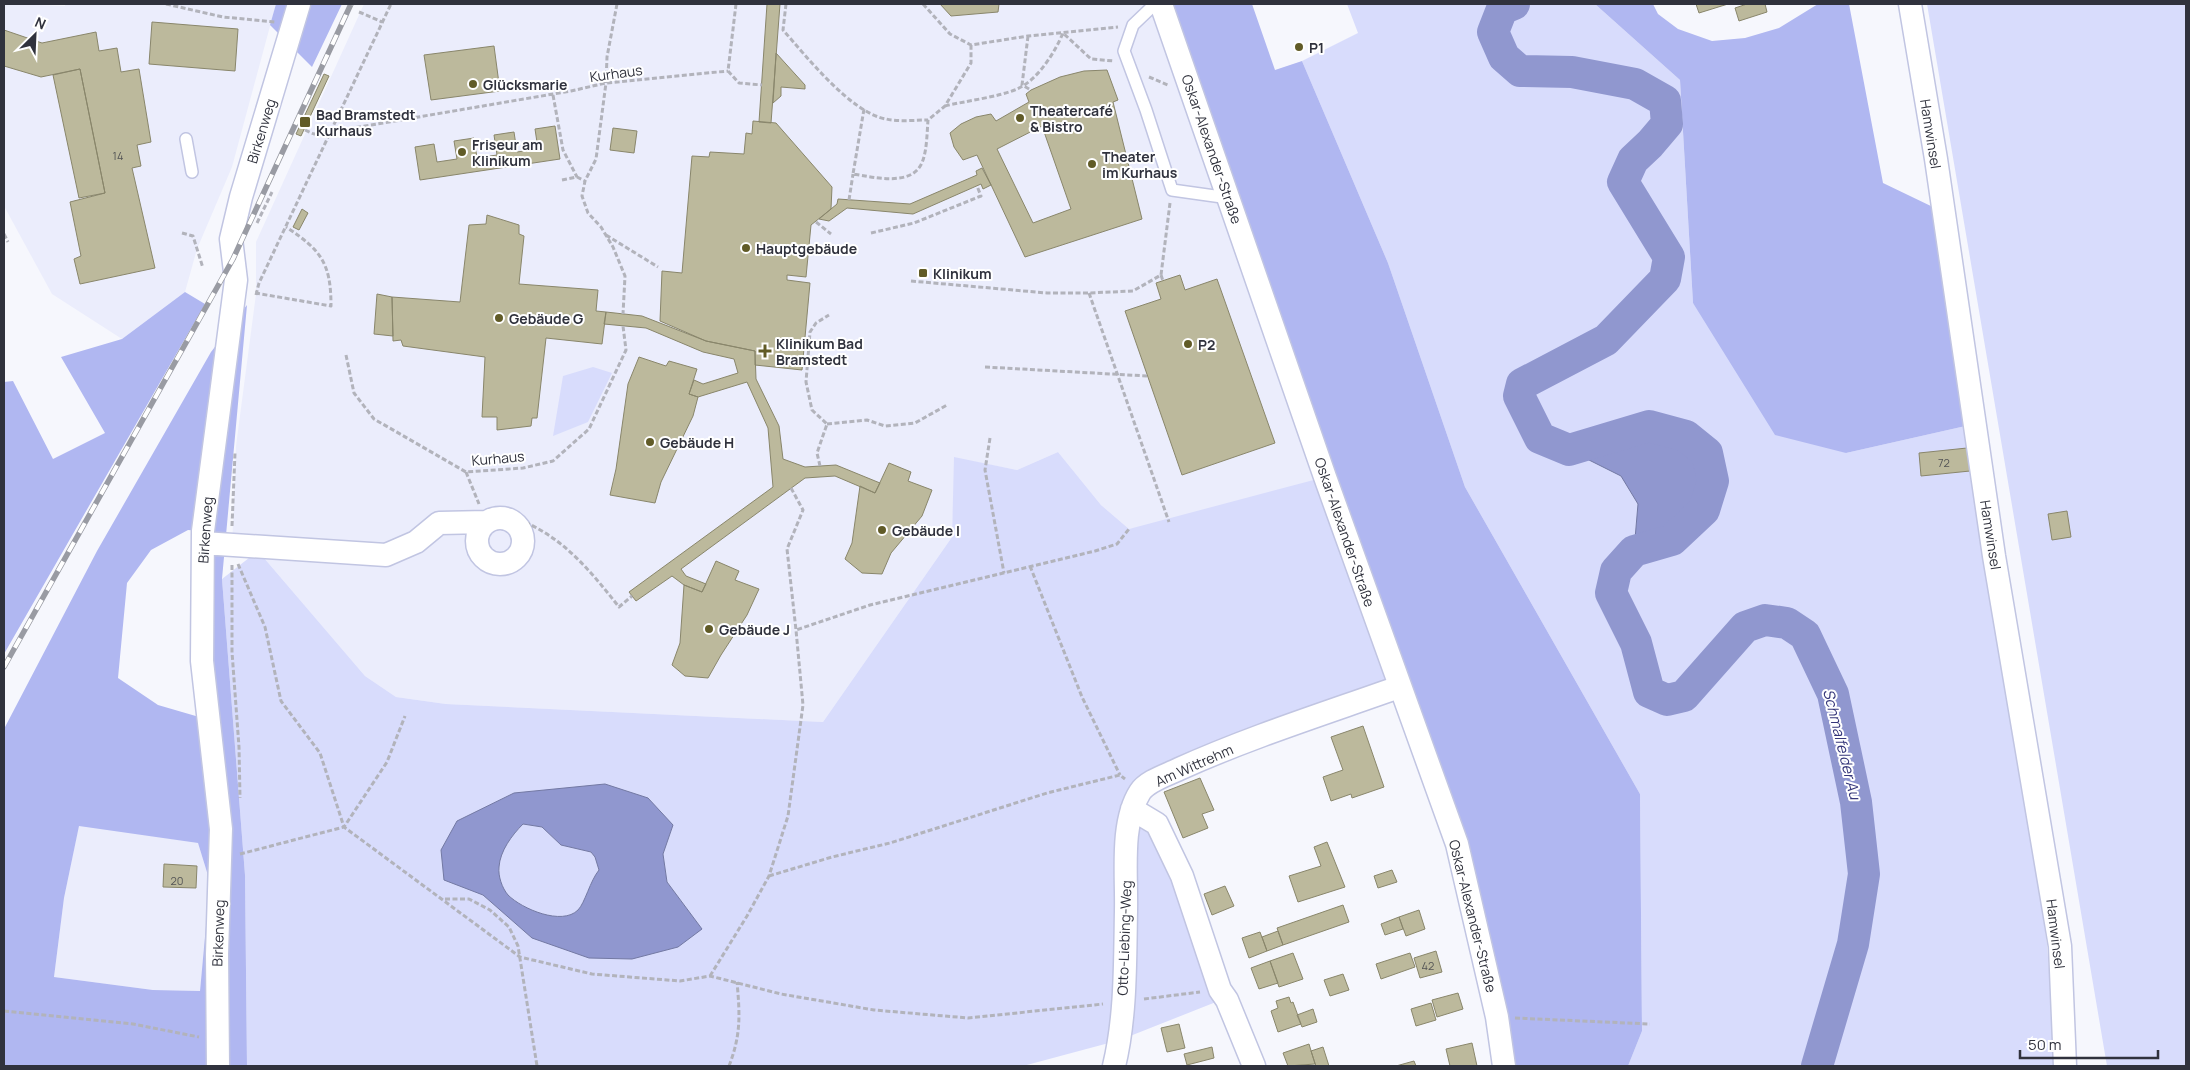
<svg xmlns="http://www.w3.org/2000/svg" width="2190" height="1070" font-family="Manrope,sans-serif">
<style>
.built{fill:#ebedfc}
.green{fill:#d8dcfc;fill-rule:evenodd}
.forest{fill:#b0b7f1;fill-rule:evenodd}
.water{fill:#9097cf;stroke:#7379a3;fill-rule:evenodd}
.lines{fill:none;stroke-linecap:round;stroke-linejoin:round}
.river{stroke:#9097cf;stroke-width:32}
.building{fill:#bcb99c;stroke:#89866b;fill-rule:evenodd}
.service-casing{stroke:#c1c5e2;stroke-width:14}
.minor-casing{stroke:#c1c5e2;stroke-width:25}
.path{stroke:#b2b3bb;stroke-width:3;stroke-dasharray:5 2.5;stroke-linecap:butt}
.service{stroke:#fff;stroke-width:11}
.minor{stroke:#fff;stroke-width:22}
.rail-casing{stroke:#999ba3;stroke-width:5.5}
.rail{stroke:#fff;stroke-width:4;stroke-dasharray:11;stroke-linecap:butt}
.poi-dot{fill:#615b27;stroke:#fff;stroke-width:2}
.labels{text-anchor:middle;dominant-baseline:central;stroke-width:4;stroke-linejoin:round;paint-order:stroke}
.number-label{font-size:11px;fill:#535455}
.poi-label{font-size:14px;font-weight:bold;fill:#30323d;stroke:#fff;text-anchor:start}
.street-label{font-size:14px;fill:#30323d;stroke:#fff}
.water-label{font-size:15px;font-style:italic;fill:#35367a;stroke:#fff}
</style>
<rect width="100%" height="100%" fill="#f6f7fd"/>
<!-- built -->
<path class="built" d="M4,4L65,6V4H276L232,167L197,249L185,292L122,339L52,294L4,206Z
M364,4H1162L1325,477L1176,521L1129,529L1101,505L1058,452L1017,470L955,458L952,537L823,722L446,704L396,697L365,676L258,551L232,550L236,446L256,294V242Z
M79,825L198,843L210,882L200,991L153,990L54,977L64,898Z"/>
<!-- green -->
<path class="green" d="M1347,4H1595L1680,80L1693,303L1846,453L1970,425L2047,944L2056,1066H1628L1642,1031L1640,794L1465,487L1388,263L1302,61L1358,33Z
M1927,4H2186V1066H2107Z
M593,367L612,373L588,422L553,436L563,376Z
M1058,452L1101,505L1129,529L1325,477L1391,679L1134,785L1154,826L1216,1002L1120,1040L1023,1066H247L245,875L222,579L258,551L365,676L396,697L446,704L823,722L952,537L954,457L1017,470ZM514,793L673,825L663,854L667,882L702,929L532,938L483,895Z
M523,824L542,827L561,845L591,852L595,857L599,870C590,881 585,903 578,910C562,926 522,909 508,895C502,888 498,876 499,867C500,850 512,835 523,824Z"/>
<!-- forest -->
<path class="forest" d="M276,4H342L312,67L270,25Z
M1161,4H1252L1275,70L1302,61L1388,263L1465,487L1640,794L1642,1031L1628,1066H1504L1457,844Z
M1595,4H1653L1658,14L1678,29L1712,41L1745,38L1779,28L1818,4H1849L1883,183L1935,208L1970,425L1846,453L1775,435L1693,303L1680,80Z
M185,292L205,304L4,654V382L13,381L53,459L105,433L61,357L122,339Z
M247,305L222,579L245,875L247,1066H4V729L97,551L211,352ZM188,530L203,531L206,719L158,705L118,678L127,583L151,550ZM79,826L198,843L210,882L200,991L153,990L54,977L64,898Z"/>
<!-- water -->
<path class="water" d="M1649,426L1686,436L1707,453L1713,481L1704,510L1672,540L1634,551L1638,504L1621,476L1569,450Z
M605,784L648,798L673,825L663,854L667,882L702,929L678,947L632,959L589,958L532,938L483,895L444,880L441,850L457,821L514,793ZM523,824L542,827L561,845L591,852L595,857L599,870C590,881 585,903 578,910C562,926 522,909 508,895C502,888 498,876 499,867C500,851 512,835 523,824Z"/>
<g class="lines">
<!-- river -->
<path class="river" d="M1514,4L1502,9L1493,32L1504,57L1520,71L1572,72L1635,84L1665,101L1667,124L1650,144L1633,160L1623,182L1669,257L1665,279L1606,340L1522,384L1519,396L1540,438L1569,450L1649,426L1686,436L1707,453L1713,481L1704,510L1672,540L1634,551L1616,571L1611,593L1636,643L1649,692L1667,700L1684,696L1745,627L1765,620L1787,623L1805,635L1833,694L1856,802L1864,874L1853,944L1817,1066"/>
</g>
<!-- building -->
<path class="building" d="M767,4H780L771,123L759,122Z
M940,4H999L998,12L951,16Z
M1696,4H1728L1699,13Z
M1747,4H1765L1767,12L1739,21L1735,8Z
M152,22L238,29L235,71L149,64Z
M4,30L42,43L96,32L99,51L117,48L121,72L139,69L151,142L137,145L141,166L132,168L155,268L80,284L74,259L81,256L70,202L105,193L80,69L41,77L4,66Z
M494,46L500,91L431,100L424,55Z
M776,53L805,85V89L781,87V96L773,103Z
M80,69L105,193L79,198L53,75Z
M1107,70L1118,100L1113,102L1142,219L1025,257L977,155L963,160L954,147L950,133L961,124L976,117L991,114L996,121L1029,102L1026,94L1031,90L1060,77L1084,71ZM1042,126L1071,209L1033,223L997,149Z
M324,74L329,76L301,136L296,134Z
M753,121L776,123L832,187L831,209L811,225L806,277L787,275V280L810,283L802,370L755,365V351L706,341L660,321L662,271L682,273L692,156L709,157L710,152L744,154L746,133L752,134Z
M555,126L560,159L420,180L415,147L434,144L437,162L457,159L454,141L474,138L477,158L497,155L494,135L514,132L517,152L538,149L535,129Z
M613,128L637,131L634,153L610,150Z
M982,168L991,185L983,189L981,184L913,214L847,208L829,221L819,219L837,204L838,199L910,204L977,175L976,171Z
M302,209L308,213L299,230L293,227Z
M487,215L519,225V234L524,236L519,284L598,290L596,311L606,312L602,344L546,338L537,418H532L531,426L497,430V417H482L485,357L403,346L401,340L393,341L392,297L460,302L469,225L486,224Z
M1180,275L1185,290L1217,279L1275,443L1182,475L1125,311L1161,299L1156,283Z
M377,294L392,297L393,336L374,334Z
M606,312L642,316L706,341L755,351L756,379L779,426L783,459L805,467L836,465L880,483L875,493L835,476L805,478L681,569L686,576L706,584L702,592L684,585L672,576L636,601L629,592L773,487L768,428L747,382L698,397L689,394L694,380L703,384L738,373L734,359L703,352L646,328L604,324Z
M639,357L666,366L669,361L697,369L689,394L698,397L693,416L661,482L655,503L610,495L616,469L628,384Z
M1967,448L1970,471L1921,476L1919,453Z
M889,463L911,472L908,481L932,490L922,516L891,553L882,574L862,573L845,559L852,543L860,486L875,493Z
M2067,511L2071,537L2052,540L2048,514Z
M716,561L739,571L735,580L759,589L747,615L721,655L708,678L685,676L672,665L680,643L684,585L702,592Z
M1363,726L1384,787L1352,798L1351,794L1331,801L1323,777L1343,770L1331,737Z
M1200,778L1214,810L1202,814L1208,828L1183,838L1164,792Z
M1327,842L1345,887L1298,902L1289,876L1321,866L1314,847Z
M164,864L197,866L196,888L163,887Z
M1392,870L1397,882L1378,888L1374,876Z
M1225,886L1234,906L1212,915L1204,894Z
M1343,905L1349,922L1283,945L1277,928Z
M1419,910L1425,929L1406,936L1399,917Z
M1399,917L1403,929L1385,935L1381,924Z
M1278,931L1283,945L1267,951L1262,937Z
M1260,932L1267,951L1249,958L1242,938Z
M1436,951L1442,972L1420,978L1414,958Z
M1293,953L1303,979L1279,987L1270,961Z
M1410,953L1415,967L1381,979L1376,964Z
M1270,961L1278,983L1259,989L1251,968Z
M1343,974L1349,990L1330,996L1324,980Z
M1458,993L1463,1009L1437,1017L1432,1000Z
M1289,997L1291,1003L1293,1002L1301,1024L1278,1032L1271,1011L1278,1008L1276,1001Z
M1431,1003L1436,1020L1416,1026L1411,1009Z
M1313,1009L1317,1022L1302,1027L1297,1015Z
M1179,1024L1185,1048L1167,1052L1161,1028Z
M1472,1043L1477,1066H1450L1446,1049Z
M1309,1044L1315,1064L1288,1066L1283,1053Z
M1212,1047L1214,1058L1187,1065L1184,1054Z
M1323,1047L1329,1066H1316L1311,1051Z
M1414,1061L1416,1066H1396Z"/>
<g class="lines">
<!-- service casing -->
<g class="service-casing">
<path id="service" d="M1155,4L1133,25L1124,51L1146,110L1172,190L1229,198
M186,139L192,172"/>
</g>
<!-- minor casing -->
<g class="minor-casing">
<path id="minor" d="M1161,4L1325,477L1457,844L1497,1017L1504,1066
M1910,4L1936,159L1994,556L2060,946L2065,1066
M477 541a23 23 0 1 1 46 0a23 23 0 1 1-46 0Z
M203,543L386,555L416,542L439,523L487,522
M1132,809L1157,824L1182,876L1220,990L1227,1000L1254,1066
M218,1066L217,954L221,829L202,661L203,531L236,280L231,239L241,197L299,4
M1114,1066C1126,1017 1125,962 1126,911C1127,876 1120,823 1140,792C1147,781 1167,775 1179,769C1250,737 1326,713 1399,687"/>
</g>
<!-- path -->
<path class="path" d="M166,4L223,17L275,22
M617,4L607,57L606,83L596,159L585,181L582,196L588,213L601,227L613,247L625,276L623,314
M736,4L728,71L739,83L762,85
M786,4L783,30C806,56 851,113 886,119C899,122 915,120 928,120
M923,4L950,34L971,45L1028,36L1118,27
M359,12L382,22
M1028,36L1022,85L1031,90
M1149,77L1168,85
M553,95L563,150L577,177
M945,106C965,101 999,97 1017,89C1038,80 1055,52 1063,33L1091,59L1114,61
M864,109L853,174C874,177 914,188 923,160C927,148 927,133 928,120L945,106L971,63V45
M305,130L314,134L330,132L571,91L606,83L728,71
M562,180L577,177L585,181
M849,200L853,174
M816,222L831,234
M257,223L272,192
M182,233L193,236L203,268
M871,233L914,223L981,196L977,186
M4,234L8,242
M606,235L658,267
M1161,275L1163,281
M911,281L1047,293H1089L1133,291L1161,275L1170,203
M255,293L331,306C331,263 321,250 286,227
M1089,293L1169,522
M256,295L259,283L391,4
M346,355L354,393L374,419L466,472L523,468L553,461L589,429L626,350L623,326
M985,367L1147,376
M827,424L867,420L885,426L915,423L947,405
M990,438L985,470L1004,573
M820,466L817,453L827,424L812,410L806,382L810,332L816,323L829,315
M466,472L479,504
M791,488L803,510L787,549L796,630L870,605L1095,551L1117,544L1129,529
M504,515C513,515 520,520 529,524C567,542 593,574 619,607L632,596
M232,526L235,453
M238,564L265,627L281,701L320,753L344,827L520,957L592,974L680,981L710,976L781,994L874,1010L968,1018L1103,1004
M232,565V652L239,747L240,798
M1030,566L1082,697L1120,775
M240,854L344,827L387,762L405,716
M769,876L832,857L890,843L1047,793L1120,775L1125,779
M445,899H469L490,910L509,927L518,946L537,1066
M710,976L747,916L769,876L788,816L803,705L796,630
M1144,999L1200,992
M4,1011L133,1024L199,1037
M1515,1018L1650,1024
M729,1066C741,1035 740,1015 737,982"/>
<!-- service -->
<use href="#service" class="service"/>
<!-- minor -->
<use href="#minor" class="minor"/>
<!-- rail casing -->
<g class="rail-casing">
<path id="rail" d="M4,667L233,259L351,4"/>
</g>
<!-- rail -->
<use href="#rail" class="rail"/>
</g>
<!-- markers -->
<g class="poi-dot">
<circle cx="1299" cy="47" r="5"/>
<circle cx="473" cy="84" r="5"/>
<circle cx="1020" cy="118" r="5"/>
<rect x="299" y="116" width="12" height="12" rx="2.5"/>
<circle cx="462" cy="152" r="5"/>
<circle cx="1092" cy="164" r="5"/>
<circle cx="746" cy="248" r="5"/>
<rect x="918" y="268" width="10" height="10" rx="2.5"/>
<circle cx="499" cy="318" r="5"/>
<circle cx="1188" cy="344" r="5"/>
<path d="M762.5 343.5h5v5h5v5h-5v5h-5v-5h-5v-5h5z"/>
<circle cx="650" cy="442" r="5"/>
<circle cx="882" cy="530" r="5"/>
<circle cx="709" cy="629" r="5"/>
</g>
<g class="labels">
<!-- number labels -->
<g class="number-label">
<text x="118" y="155">14</text>
<text x="1944" y="462">72</text>
<text x="177" y="880">20</text>
<text x="1428" y="965">42</text>
</g>
<!-- poi labels -->
<g class="poi-label">
<text x="1309" y="47">P1</text>
<text x="483" y="84">Glücksmarie</text>
<text x="1030" y="110">Theatercafé<tspan x="1030" dy="16">&amp; Bistro</tspan></text>
<text x="316" y="114">Bad Bramstedt<tspan x="316" dy="16">Kurhaus</tspan></text>
<text x="472" y="144">Friseur am<tspan x="472" dy="16">Klinikum</tspan></text>
<text x="1102" y="156">Theater<tspan x="1102" dy="16">im Kurhaus</tspan></text>
<text x="756" y="248">Hauptgebäude</text>
<text x="933" y="273">Klinikum</text>
<text x="509" y="318">Gebäude G</text>
<text x="776" y="343">Klinikum Bad<tspan x="776" dy="16">Bramstedt</tspan></text>
<text x="1198" y="344">P2</text>
<text x="660" y="442">Gebäude H</text>
<text x="892" y="530">Gebäude I</text>
<text x="719" y="629">Gebäude J</text>
</g>
<!-- street labels -->
<g class="street-label">
<text transform="translate(616 73) rotate(-8)">Kurhaus</text>
<text transform="translate(261 131) rotate(-73)">Birkenweg</text>
<text transform="translate(1931 134) rotate(81)">Hamwinsel</text>
<text transform="translate(1212 149) rotate(71)">Oskar-Alexander-Straße</text>
<text transform="translate(498 458) rotate(-5)">Kurhaus</text>
<text transform="translate(205 530) rotate(-86)">Birkenweg</text>
<text transform="translate(1345 532) rotate(71)">Oskar-Alexander-Straße</text>
<text transform="translate(1991 535) rotate(81)">Hamwinsel</text>
<text transform="translate(1194 765) rotate(-24)">Am Wittrehm</text>
<text transform="translate(1473 916) rotate(76)">Oskar-Alexander-Straße</text>
<text transform="translate(218 933) rotate(-88)">Birkenweg</text>
<text transform="translate(2056 934) rotate(83)">Hamwinsel</text>
<text transform="translate(1124 938) rotate(-88)">Otto-Liebing-Weg</text>
</g>
<!-- water labels -->
<g class="water-label">
<text transform="translate(1842 744) rotate(76)">Schmalfelder Au</text>
</g>
</g>
<!-- border -->
<rect width="2190" height="1070" fill="none" stroke="#30323d" stroke-width="10"/>
<!-- north arrow -->
<g transform="translate(35 35) rotate(24)" stroke="#ffffff" stroke-width="4" paint-order="stroke">
<path d="M0-4L9 19L0 12L-9 19Z" fill="#30323d"/>
<text y="-8" font-size="14" font-weight="bold" text-anchor="middle" fill="#30323d">N</text>
</g>
<!-- scale -->
<path d="M2020 1050v8h138v-8" fill="none" stroke="#30323d" stroke-width="2.5"/>
<text x="2028" y="1050" font-size="15" fill="#30323d" stroke="#ffffff" stroke-width="4" paint-order="stroke">50 m</text>
</svg>
